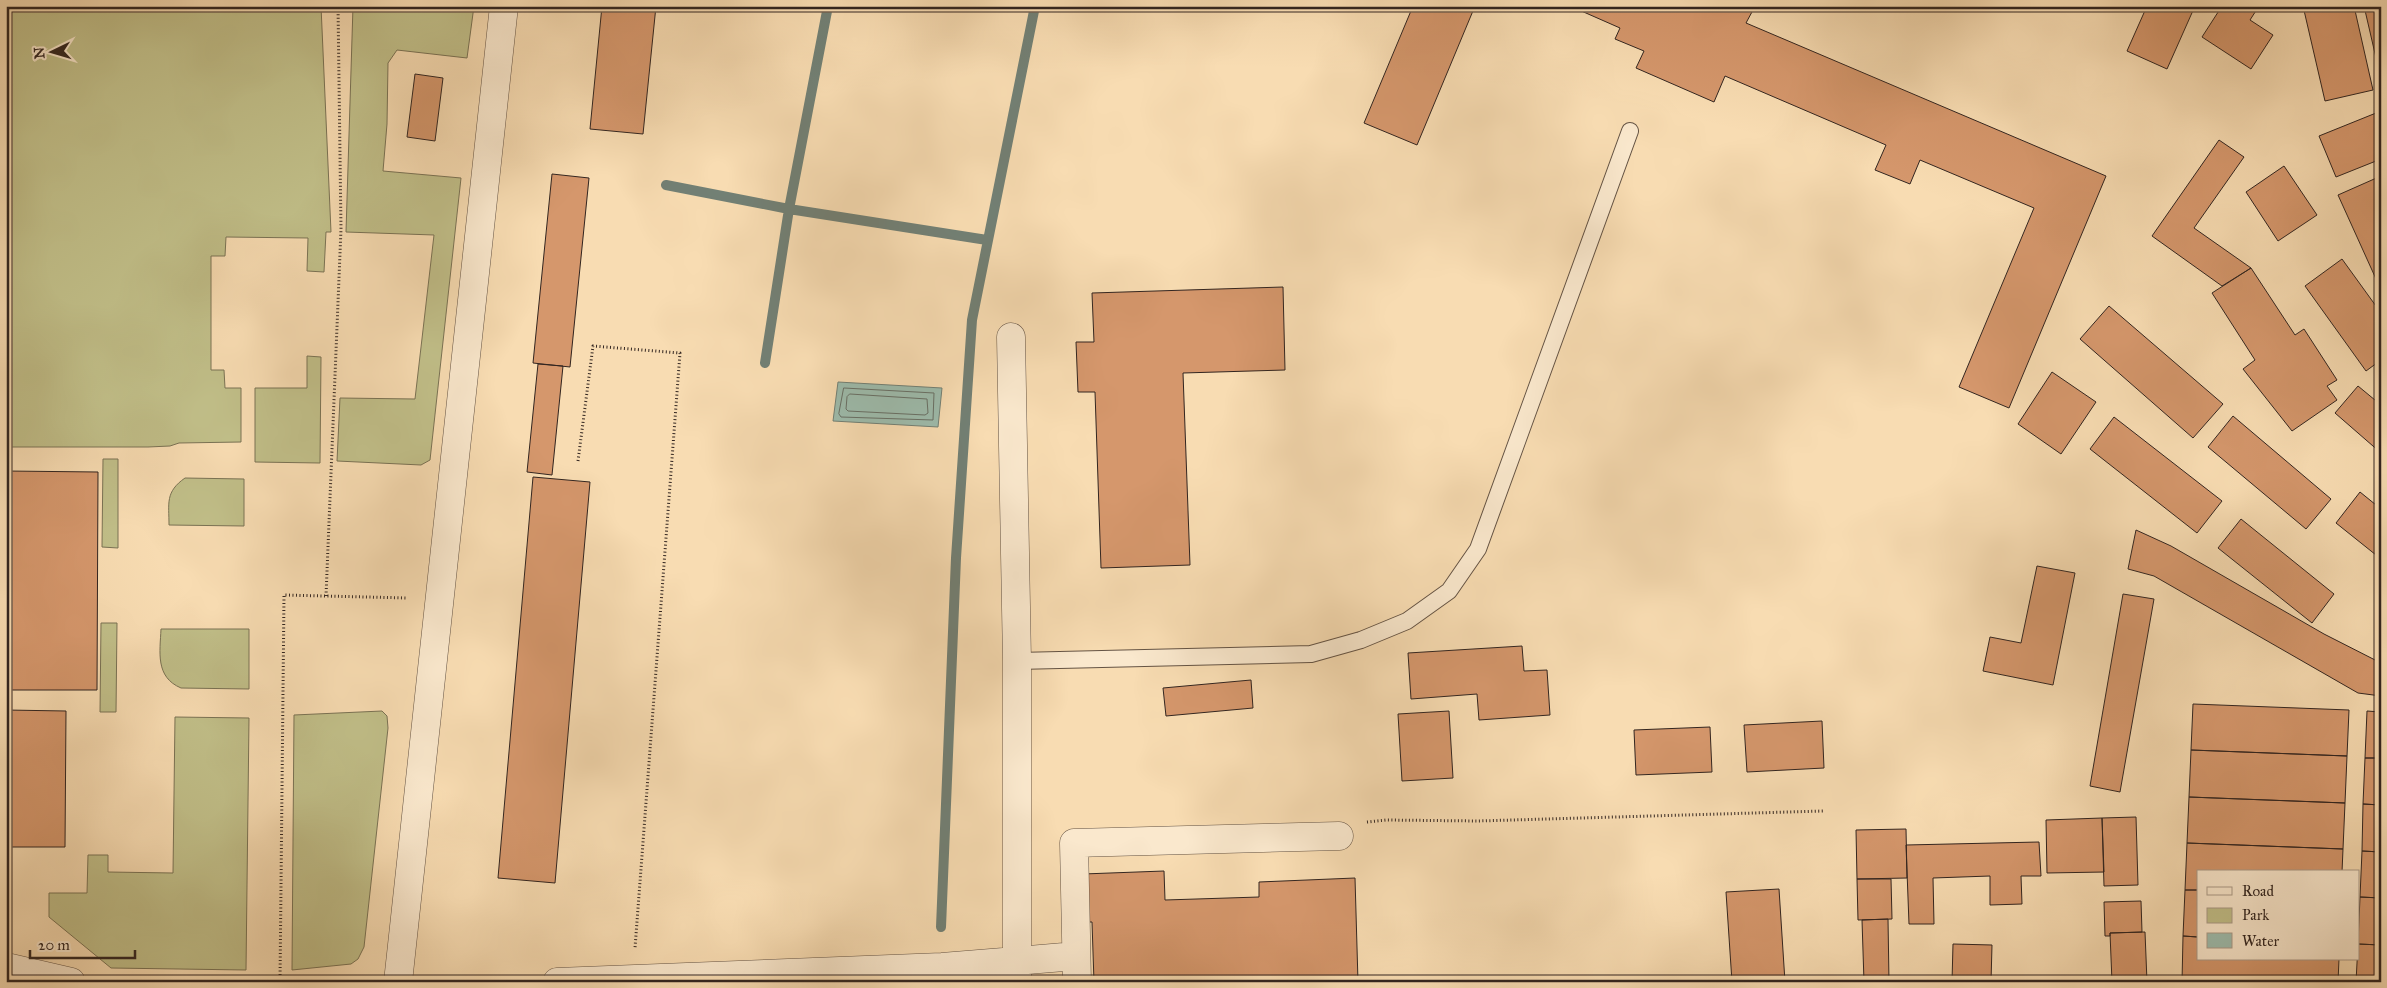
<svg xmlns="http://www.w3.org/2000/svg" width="2387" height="988" font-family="'IM FELL Great Primer',serif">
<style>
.green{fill:#c1bf89;stroke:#7a7254}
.water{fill:#9dbcad;stroke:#728075}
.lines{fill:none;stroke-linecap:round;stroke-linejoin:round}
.shore{stroke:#687066;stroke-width:1}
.stream{stroke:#728075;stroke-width:10}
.building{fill:#d5976c;stroke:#322520}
.lane-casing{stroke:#645344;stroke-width:18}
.street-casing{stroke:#645344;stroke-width:29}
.path{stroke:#322520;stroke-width:3;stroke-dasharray:1 2.5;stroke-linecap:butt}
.lane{stroke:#fae8cd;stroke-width:16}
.street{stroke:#fae8cd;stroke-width:28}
</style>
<rect width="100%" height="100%" fill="#f8dcb2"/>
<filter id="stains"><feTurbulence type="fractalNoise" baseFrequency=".004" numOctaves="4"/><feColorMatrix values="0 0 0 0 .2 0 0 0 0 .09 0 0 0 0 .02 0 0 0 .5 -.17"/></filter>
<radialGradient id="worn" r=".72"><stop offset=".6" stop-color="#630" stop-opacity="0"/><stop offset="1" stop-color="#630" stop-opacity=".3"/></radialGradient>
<!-- green -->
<path class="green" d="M6,6H321L331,232H326L324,272L307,271L308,238L226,237L225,256H211V370H224L225,388H241V442L179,443L170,446L148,447H6Z
M353,6H474L467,58L397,50L388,63L387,124L383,171L461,178L430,460L421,465L337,461L340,398L415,399L434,235L346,232Z
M307,356L321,357L320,463L255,462V388H307Z
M103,459H118V548L102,547Z
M185,478L244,479V526L169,525C169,503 165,492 185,478Z
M101,623H117L116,712H100Z
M161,629H249V689L181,688C155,677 160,652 161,629Z
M382,711L387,716L388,728L364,947L358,959L351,964L292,970L294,715Z
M175,717L249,718L246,970L111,968L49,917V893H87L88,855H108V872L173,873Z"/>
<!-- water -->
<path class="water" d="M838,382L942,388L938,427L833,421Z"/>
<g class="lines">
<!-- shore -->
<path class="shore" d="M844,388L934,393L933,420L841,417L839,414Z
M850,394L927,399L928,413L925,415L848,411L846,409L847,397Z"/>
<!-- stream -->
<path class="stream" d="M666,185L789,209L987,240
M765,363L789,209L828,6
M941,927L956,558L972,320L1035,6"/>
</g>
<!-- building -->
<path class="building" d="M602,6H656L643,134L590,129Z
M1413,6H1475L1417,145L1364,123Z
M1570,6H1745L1753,10L1746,23L2106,176L2009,408L1959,387L2034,208L1920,160L1910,184L1875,170L1886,145L1725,76L1714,102L1636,68L1644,51L1615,39L1620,28Z
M2147,6H2195L2167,69L2127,51Z
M2222,6H2259L2250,20L2273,35L2251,69L2202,37Z
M2303,6H2354L2373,90L2325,101Z
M2364,6H2381V71H2379Z
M415,74L443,78L435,141L407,137Z
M2381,111V159L2336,177L2319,136Z
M2219,140L2244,157L2194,228L2251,268L2222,286L2152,236Z
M2284,166L2317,215L2278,241L2246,192Z
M552,174L589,178L570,367L533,363Z
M2381,176V290L2338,195Z
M2342,259L2381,313V360L2366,371L2305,286Z
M2251,268L2295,335L2304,329L2337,380L2327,386L2337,400L2292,431L2243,369L2255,360L2212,293Z
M1283,287L1285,370L1183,373L1190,565L1101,568L1095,392H1078L1076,342H1094L1092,293Z
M2109,306L2223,404L2193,438L2080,339Z
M538,364L563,366L552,475L527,472Z
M2052,372L2096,402L2061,454L2018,424Z
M2358,386L2381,405V453L2335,413Z
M2233,416L2331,499L2306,529L2208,447Z
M2114,417L2222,501L2197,533L2090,449Z
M6,471L98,472L97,690H6Z
M533,477L590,482L555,883L498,878Z
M2360,492L2381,509V559L2336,523Z
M2241,519L2334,594L2312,623L2218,548Z
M2136,530L2171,546L2324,634L2381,663V696L2358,693L2154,576L2128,569Z
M2037,566L2075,573L2053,685L1983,671L1990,637L2021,643Z
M2123,594L2154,599L2120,792L2090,786Z
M1522,646L1524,671L1547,670L1550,715L1479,720L1477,694L1411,699L1408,653Z
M1251,680L1253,708L1166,716L1163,688Z
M2193,704L2349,710L2347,756L2191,750Z
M6,710L66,711L65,847H6Z
M1449,711L1453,778L1402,781L1398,714Z
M2367,711L2381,712V758H2365Z
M1822,721L1824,768L1747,772L1744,725Z
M1710,727L1712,772L1636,775L1634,730Z
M2191,750L2347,756L2345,803L2189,797Z
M2365,758H2381V805L2363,804Z
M2189,797L2345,803L2343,849L2187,843Z
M2363,804L2381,805V852L2362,851Z
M2136,817L2138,885L2104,886L2102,818Z
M2102,818L2104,872L2047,873L2046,820Z
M1906,829L1907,878L1857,879L1856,830Z
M2039,842L2041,876H2021L2022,904L1990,905V876L1933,878L1934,924H1909L1906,845Z
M2187,843L2343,849L2342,872H2198V890H2185Z
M2362,851L2381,852V898L2360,897Z
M1164,871L1165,900L1259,897V882L1355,878L1358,982H1094L1092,922H1085L1083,874Z
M1857,879H1891L1892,919L1858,920Z
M1779,889L1785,982H1732L1726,892Z
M2185,890H2198V937L2183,936Z
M2360,897L2381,898V945L2358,944Z
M2141,901L2142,932L2110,933V936H2105L2104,902Z
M1888,919L1889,982H1864L1862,920Z
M2145,932L2147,982H2112L2110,933Z
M2183,936L2198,937V959H2339L2338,982H2182Z
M1953,944L1992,945L1991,982H1952Z
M2358,944L2381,945V982H2356Z"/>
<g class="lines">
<!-- lane casing -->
<g class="lane-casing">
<path id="lane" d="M1017,661L1311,654L1361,640L1407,621L1449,591L1478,549L1630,131"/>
</g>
<!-- street casing -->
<g class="street-casing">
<path id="street" d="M1011,337L1017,661V982
M6,967L71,982
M398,982L504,6
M557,982L942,967L1076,956
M1077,982L1074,843L1339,836"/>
</g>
<!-- path -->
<path class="path" d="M578,461L593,346L680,353L635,948
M326,596L341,229L338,6
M1367,822L1386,820L1478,821L1823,811
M280,982L284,595L407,598"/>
<!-- lane -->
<use href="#lane" class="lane"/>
<!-- street -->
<use href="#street" class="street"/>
</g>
<!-- margin -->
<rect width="2387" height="988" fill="none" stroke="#f8dcb2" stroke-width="25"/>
<rect x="8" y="8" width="2372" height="973" fill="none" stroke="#322520" stroke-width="2.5"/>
<rect x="12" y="12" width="2362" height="963" fill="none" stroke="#322520"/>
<!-- legend -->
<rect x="2197" y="870" width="162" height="90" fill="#fae8cd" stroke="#aa9a88"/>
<rect x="2207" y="887" width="25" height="8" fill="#fae8cd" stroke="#aa9a88"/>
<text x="2242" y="896" font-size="15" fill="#322520">Road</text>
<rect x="2207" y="908" width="25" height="15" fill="#c1bf89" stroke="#aa9a88"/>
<text x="2242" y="920" font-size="15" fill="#322520">Park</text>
<rect x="2207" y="933" width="25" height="15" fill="#9dbcad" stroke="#aa9a88"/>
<text x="2242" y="946" font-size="15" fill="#322520">Water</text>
<!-- north arrow -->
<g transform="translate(52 52) rotate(265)" stroke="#fae8cd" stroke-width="4" paint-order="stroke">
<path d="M0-4L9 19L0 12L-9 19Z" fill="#322520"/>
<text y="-8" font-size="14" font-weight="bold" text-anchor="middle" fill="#322520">N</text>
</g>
<!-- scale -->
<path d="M30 950v8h105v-8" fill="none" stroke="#322520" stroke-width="2.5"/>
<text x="38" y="950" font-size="15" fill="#322520" stroke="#fae8cd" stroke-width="4" paint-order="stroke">20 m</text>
<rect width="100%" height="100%" filter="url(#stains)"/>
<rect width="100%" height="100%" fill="url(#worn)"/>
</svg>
